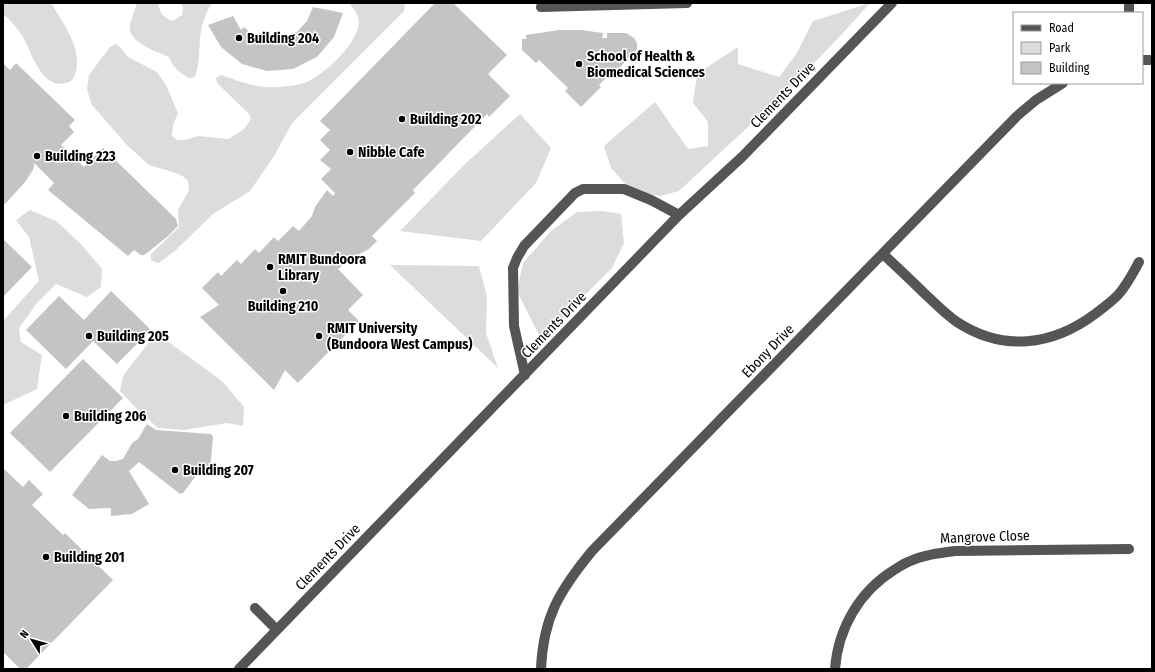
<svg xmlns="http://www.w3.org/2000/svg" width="1155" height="672" font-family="'Fira Sans Condensed',sans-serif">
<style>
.green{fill:#dcdcdc}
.building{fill:#c4c4c4}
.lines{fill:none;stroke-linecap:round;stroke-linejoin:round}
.minor{stroke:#555;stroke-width:10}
.poi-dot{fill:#000;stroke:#fff;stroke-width:1.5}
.labels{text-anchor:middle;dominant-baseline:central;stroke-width:3;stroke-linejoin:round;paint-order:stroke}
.poi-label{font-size:14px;font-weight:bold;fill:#000;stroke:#fff;text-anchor:start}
.street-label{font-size:14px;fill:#000;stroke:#fff}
</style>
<rect width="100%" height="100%" fill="#fff"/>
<!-- green -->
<path class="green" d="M3,3H51C61,19 77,42 77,61C77,68 76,73 73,79C70,82 69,82 65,83C42,90 31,51 23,37C17,28 11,20 3,14Z
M137,3H158C160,13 163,18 173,21L182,15L183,7L180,3H212C207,11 204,18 202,26C198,43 201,60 195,77L189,78C179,72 173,68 169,57C156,51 127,43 130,24C132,17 135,10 137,3Z
M349,3H403L405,5L404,11L292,123L274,156L250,191L213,214L177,249L159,263L154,262L151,259V254L179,227L178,210L189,190L188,181L184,177L176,173L149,165L127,145L92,105L87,90L89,75L110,47L115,44L120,47L128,57L157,72L166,85L178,113L173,125L172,136L177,140H185L198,136L229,139L244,129L251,119L249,114L217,83L216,78L221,75C239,81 258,89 277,87C286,86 296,86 304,83C323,76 354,47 358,27C361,18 355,10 349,3Z
M870,3C811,71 744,130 679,191L660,196L632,191L611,168L604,146L655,102L688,149L708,146V122L693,103L697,74L738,47V64L779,77L797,53L813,21Z
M520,114L551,148L536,183L481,241L400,231L465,164Z
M30,210L56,221L80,243L102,269L101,287L87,297L56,284L37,303L19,328L21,342L42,355L37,389L3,405V321L39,281L29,237L16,220Z
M602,211L621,214L624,243L612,268L541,339L517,291L523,263L551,231L577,212Z
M390,265L479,266L487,297L486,333L498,368Z
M156,333L222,381L244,407L243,426L227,423L184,430L158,428L137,409L120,391L123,376Z"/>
<!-- building -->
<path class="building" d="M435,3H453L507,55L488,74L510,96L489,117L487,114L413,190L415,193L372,236L377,241L369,249L350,259L338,269L363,295L348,310L359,321L298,383L285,370L274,390L200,317L219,305L202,288L218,272L221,276L237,260L241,264L255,249L259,253L274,237L278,241L293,226L299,231L312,216L315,207L327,190L333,196L335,193L321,179L331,169L320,160L330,150L320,140L330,130L320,121Z
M313,7L343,13L334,37L317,57L293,69L267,71L242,64L221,47L208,25L233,16L241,30L244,27L254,36L270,41L284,39L297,32L307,21Z
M559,30H581L603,33L602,38H607V33H626L634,38L637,43V49L634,53L619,68L617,67L599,85L601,87L581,107L565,91L568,88L539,60L536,63L522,50V39H526V35Z
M16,63L75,120L69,126L74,132L61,145L84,167L103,148L176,219L178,226L168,236L147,253L144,255H141L134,250L128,256L48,190L54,183L34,163V168L26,181L5,204L3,202V65L4,64L10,70Z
M3,239L32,267L3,297Z
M111,291L151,330L117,364L93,341L66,369L26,330L59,296L84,320Z
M83,359L123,398L50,472L10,433Z
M147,424L156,430L211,434L213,437L210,470L207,474L201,469L183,493L180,494L139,462L129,471L149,504L132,514L111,516V508L89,509L72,495L102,455L110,461H116L123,459L132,443L138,439Z
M3,468L23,487L29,480L43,494L32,505L63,535L65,533L113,580L26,669H20L3,652Z"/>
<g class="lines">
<!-- minor -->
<path class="minor" d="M1129,3V13
M541,7L687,3
M1142,60H1152
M883,254C897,267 911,280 925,294C935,303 945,314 957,322C1003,352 1052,346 1095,314C1103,308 1111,302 1118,295C1127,285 1133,273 1139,262
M525,375L514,326L513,268L517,258L524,246L575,193L583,189H624L651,200L679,215
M255,608L277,630
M239,669L679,215L743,156L892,3
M541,669C543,617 560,590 592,551L1017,116L1036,100L1063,83
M835,669C838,628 860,591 894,570C899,567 903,564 908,562C923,555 939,553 955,551L1129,549"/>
</g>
<!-- markers -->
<g class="poi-dot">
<circle cx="239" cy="38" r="4"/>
<circle cx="579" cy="64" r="4"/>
<circle cx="402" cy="119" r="4"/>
<circle cx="350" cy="152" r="4"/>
<circle cx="37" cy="156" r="4"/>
<circle cx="270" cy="267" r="4"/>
<circle cx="283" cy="291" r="4"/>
<circle cx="89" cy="336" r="4"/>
<circle cx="319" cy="336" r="4"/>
<circle cx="66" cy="416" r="4"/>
<circle cx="175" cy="470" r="4"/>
<circle cx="46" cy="557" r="4"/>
</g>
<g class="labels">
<!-- poi labels -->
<g class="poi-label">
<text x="247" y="38">Building 204</text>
<text x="587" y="56">School of Health &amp;<tspan x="587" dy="16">Biomedical Sciences</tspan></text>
<text x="410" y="119">Building 202</text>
<text x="358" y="152">Nibble Cafe</text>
<text x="45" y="156">Building 223</text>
<text x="278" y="259">RMIT Bundoora<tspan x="278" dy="16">Library</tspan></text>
<text x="283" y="306" text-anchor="middle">Building 210</text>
<text x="327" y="328">RMIT University<tspan x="327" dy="16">(Bundoora West Campus)</tspan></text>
<text x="97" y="336">Building 205</text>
<text x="74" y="416">Building 206</text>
<text x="183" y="470">Building 207</text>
<text x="54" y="557">Building 201</text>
</g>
<!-- street labels -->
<g class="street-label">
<text transform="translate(783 95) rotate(-46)">Clements Drive</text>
<text transform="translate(554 325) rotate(-46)">Clements Drive</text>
<text transform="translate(768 351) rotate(-46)">Ebony Drive</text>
<text transform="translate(985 537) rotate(-2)">Mangrove Close</text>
<text transform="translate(328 557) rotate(-46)">Clements Drive</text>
</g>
</g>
<!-- border -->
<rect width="1155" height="672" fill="none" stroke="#000000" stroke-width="8"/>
<!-- legend -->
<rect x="1013" y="12" width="130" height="72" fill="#ffffff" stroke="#999999"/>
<rect x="1021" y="25" width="20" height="6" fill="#555555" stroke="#999999"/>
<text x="1049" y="32" font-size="12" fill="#000000">Road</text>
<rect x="1021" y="42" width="20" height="12" fill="#dcdcdc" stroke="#999999"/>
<text x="1049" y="52" font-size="12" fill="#000000">Park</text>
<rect x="1021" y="62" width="20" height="12" fill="#c4c4c4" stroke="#999999"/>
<text x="1049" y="72" font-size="12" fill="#000000">Building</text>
<!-- north arrow -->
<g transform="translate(32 640) rotate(307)" stroke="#ffffff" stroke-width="3" paint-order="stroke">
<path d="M0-3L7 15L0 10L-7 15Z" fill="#000000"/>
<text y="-6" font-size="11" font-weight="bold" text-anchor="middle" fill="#000000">N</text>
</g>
</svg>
